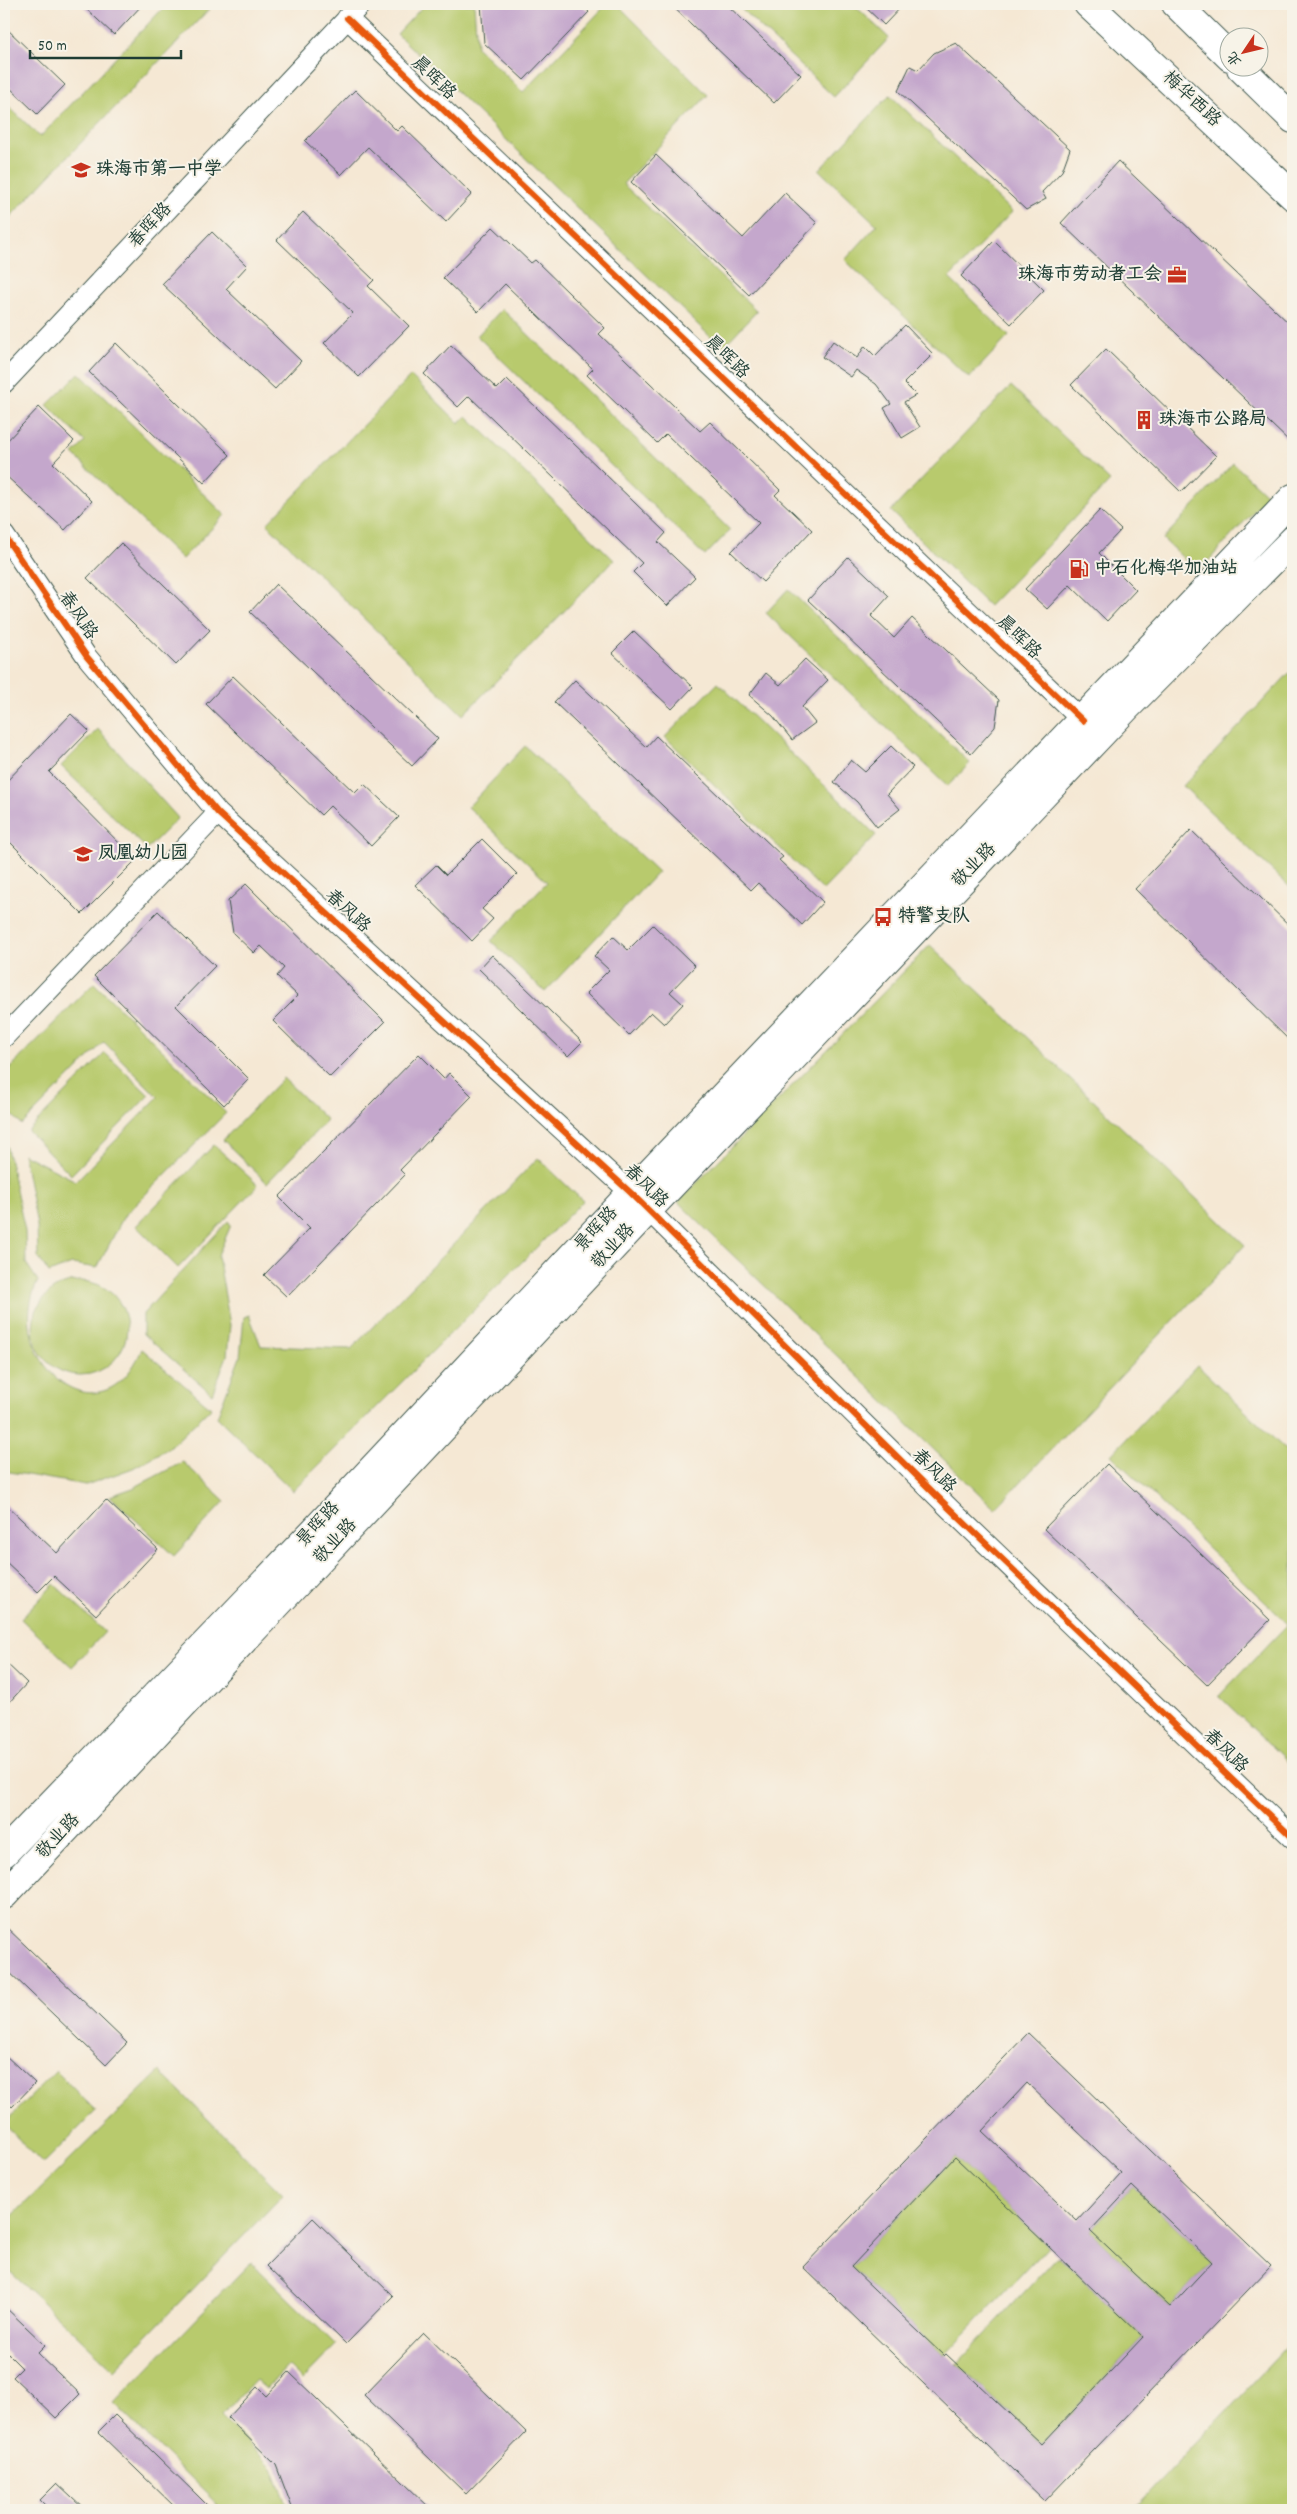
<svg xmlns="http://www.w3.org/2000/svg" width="1297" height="2514" font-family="Dekko,'LXGW WenKai TC',sans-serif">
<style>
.green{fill:#b8ca6d;stroke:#6c8450}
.building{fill:#c4a7cc;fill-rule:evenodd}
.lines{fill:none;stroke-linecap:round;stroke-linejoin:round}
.street-casing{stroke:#3f574c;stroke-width:22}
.secondary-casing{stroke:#3f574c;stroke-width:30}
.primary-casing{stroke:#3f574c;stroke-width:30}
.street{stroke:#fff;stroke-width:20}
.secondary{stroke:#fff;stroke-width:28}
.primary{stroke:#fff;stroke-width:28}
.cycleway-casing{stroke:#f7f3e8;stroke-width:9}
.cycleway{stroke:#e8590c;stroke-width:6}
.labels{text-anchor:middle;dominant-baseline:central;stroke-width:4;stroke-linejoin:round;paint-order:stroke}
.street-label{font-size:18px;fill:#1f3d34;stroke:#f7f3e8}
.poi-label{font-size:18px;font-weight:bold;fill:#1f3d34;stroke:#f7f3e8;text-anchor:start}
</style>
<rect width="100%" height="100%" fill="#f7f3e8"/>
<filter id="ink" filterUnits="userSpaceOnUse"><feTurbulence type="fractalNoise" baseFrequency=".02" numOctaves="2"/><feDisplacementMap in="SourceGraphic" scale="10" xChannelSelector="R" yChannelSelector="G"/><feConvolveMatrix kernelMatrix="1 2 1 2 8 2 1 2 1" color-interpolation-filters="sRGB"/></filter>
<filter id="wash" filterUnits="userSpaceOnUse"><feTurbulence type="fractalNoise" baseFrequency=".0096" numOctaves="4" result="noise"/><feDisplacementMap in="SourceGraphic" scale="20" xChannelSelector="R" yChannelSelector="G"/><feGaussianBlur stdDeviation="1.12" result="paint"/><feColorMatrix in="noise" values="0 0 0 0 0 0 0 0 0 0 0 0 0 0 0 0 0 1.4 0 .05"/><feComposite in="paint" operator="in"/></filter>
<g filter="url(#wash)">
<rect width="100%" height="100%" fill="#f5e8d4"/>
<!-- green -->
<path class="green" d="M167,4H214L4,223V102L40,137Z
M425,4H474L477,47L523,92L607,4H617L708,95L623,184L757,311L722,348L397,34Z
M736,4H853L889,38L834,97Z
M890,95L1012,212L949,278L1009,336L969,378L845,260L877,225L819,170Z
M502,309L730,530L705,556L477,336Z
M79,373L225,515L182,559L73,454L85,442L47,405Z
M411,376L459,423L467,416L614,560L463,715L267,524Z
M1011,386L1110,481L989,606L891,511Z
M1233,463L1268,496L1198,572L1163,539Z
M788,589L970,763L948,786L766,613Z
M1293,669V890L1183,786Z
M718,683L876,835L823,890L665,737Z
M98,729L178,818L147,849L61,766Z
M525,746L658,872L545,992L491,941L547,882L468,807Z
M930,945L1245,1245L995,1509L678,1202Z
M94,983L226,1113L124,1216L97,1268L72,1264L49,1273L38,1257L37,1225L23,1154L76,1181L158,1097L104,1042L22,1125L4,1106V1074Z
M105,1053L149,1095L71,1175L28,1131Z
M283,1078L327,1120L267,1183L223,1140Z
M4,1134L25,1231L26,1263L38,1281C0,1357 100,1449 142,1349L211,1408L169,1448L133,1468L86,1485L4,1471Z
M214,1145L258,1185L178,1268L136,1226Z
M538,1158L583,1201L293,1491L217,1417L240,1357L244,1317L249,1315L261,1346L351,1349Z
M228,1221L231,1225L218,1255L230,1325L227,1356L212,1394L143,1334V1314Z
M33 1328a47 47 0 1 1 94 0a47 47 0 1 1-94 0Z
M1197,1365L1293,1457V1767L1219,1696L1288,1624L1111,1455Z
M183,1462L225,1501L174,1556L110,1496L133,1488Z
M54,1584L105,1632L72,1667L21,1619Z
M56,2071L96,2111L43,2164L4,2124Z
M160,2071L283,2195L114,2370L4,2266V2224Z
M955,2157L1048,2246L944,2356L851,2267Z
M1132,2186L1212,2262L1170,2307L1090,2231Z
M1058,2256L1143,2337L1042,2444L957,2364Z
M251,2262L336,2345L302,2380L288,2366L266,2389L256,2380L221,2416L272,2467L288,2510H223L114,2403Z
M1293,2340V2510H1133Z"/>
<g id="blocks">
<!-- building -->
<path class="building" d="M81,4H143L114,35Z
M481,4H581L589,12L524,80L484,43Z
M670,4H726L801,75L774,103Z
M862,4H904L884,25Z
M4,26L65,85L37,114L4,82Z
M956,43L1070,149L1062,171L1042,192L1046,199L1026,210L898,91L910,66L918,70L934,53Z
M355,90L397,131L402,126L472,194L446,222L368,147L341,175L305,141Z
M656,155L743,238L785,193L817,223L749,295L631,182Z
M1118,161L1293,327V445L1061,223Z
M303,212L374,280L368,286L409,326L359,377L324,343L353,313L277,240Z
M493,227L531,263L535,260L605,328L599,334L700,431L710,422L780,490L775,495L812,530L763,582L731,552L759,523L666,434L657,443L587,375L593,369L505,284L478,312L443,278Z
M212,232L247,266L226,289L301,361L275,389L162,284Z
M994,241L1044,290L1011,324L961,276Z
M905,325L933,354L904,383L916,395L904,402L920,427L902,438L884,408L891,404L876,384L856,370L851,377L822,357L833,341L857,358L865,346L875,356Z
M116,343L230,455L204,483L89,372Z
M451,345L497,389L507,379L666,533L658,542L695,577L667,606L633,572L642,563L469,396L458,407L424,374Z
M1106,349L1216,456L1181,492L1071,385Z
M39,407L74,441L53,463L92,501L65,530L4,474V444Z
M1100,510L1121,530L1099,553L1136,590L1107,621L1070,585L1047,609L1025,589Z
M121,543L210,630L176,665L87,578Z
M848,557L889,596L871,616L894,638L912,618L999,700L995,727L971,754L808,600Z
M276,584L438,739L412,766L250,612Z
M634,631L693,687L672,709L612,653Z
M805,659L828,680L802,707L815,723L792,740L773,716L749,695L766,673L780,685Z
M233,676L355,793L364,784L399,817L371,846L330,806L321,815L206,704Z
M575,680L646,747L656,736L783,857L779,860L823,902L802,925L758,883L751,890L554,702Z
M71,714L89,731L49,772L136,860L82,914L4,836V784Z
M891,746L913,767L887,794L900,809L877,827L857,802L834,782L851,760L865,772Z
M1191,830L1293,929V1044L1135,889Z
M482,839L517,874L482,909L493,919L472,941L415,885L436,865L446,875Z
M246,884L385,1022L330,1077L273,1021L298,996L277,976L284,968L261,946L254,953L233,933L228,901Z
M158,911L215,966L176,1006L249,1079L224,1105L94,976Z
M653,925L695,966L670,992L683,1004L664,1024L651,1012L629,1035L586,993L609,970L594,956L613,936L628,950Z
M492,955L582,1042L568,1056L479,969Z
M419,1054L444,1079L449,1073L472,1096L400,1170L405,1175L287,1297L264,1275L310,1228L279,1197Z
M1107,1464L1270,1620L1207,1685L1044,1529Z
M106,1500L158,1549L96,1615L54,1576L38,1592L4,1560V1503L57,1553Z
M4,1661L27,1683L4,1708Z
M4,1925L127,2043L106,2065L4,1967Z
M1028,2033L1271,2266L1045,2501L803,2267ZM1027,2083L1121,2173L1077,2221L982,2131ZM955,2157L1143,2337L1042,2444L946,2354L944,2356L851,2267ZM1132,2186L1212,2262L1170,2307L1090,2231Z
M4,2054L35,2083L12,2107L4,2099Z
M313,2218L393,2296L346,2344L266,2266Z
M4,2306L45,2345L37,2353L80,2394L56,2418L13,2377L22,2368L4,2350Z
M424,2333L526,2432L466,2494L364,2395Z
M289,2372L432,2510H293L276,2465L228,2418L257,2387L266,2396Z
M115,2415L197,2495L212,2510H178L98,2432Z
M57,2483L86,2510H50L40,2500Z"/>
</g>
</g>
<g filter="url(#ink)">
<use href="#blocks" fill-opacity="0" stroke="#3f574c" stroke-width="1"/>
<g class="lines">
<!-- street casing -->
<g class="street-casing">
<path id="street" d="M347,18L1083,721
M4,383L361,4
M4,535L87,657L218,813L631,1193L950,1509L1293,1838
M4,1037L218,813"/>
</g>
<!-- secondary casing -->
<g class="secondary-casing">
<path id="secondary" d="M4,1853L315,1530L631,1193L1293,498
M4,1895L648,1210L1127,707L1293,540"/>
</g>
<!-- primary casing -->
<g class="primary-casing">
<path id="primary" d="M1088,4L1293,196
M1176,4L1230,57
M1241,68L1293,119"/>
</g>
<!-- street -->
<use href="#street" class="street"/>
<!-- secondary -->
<use href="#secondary" class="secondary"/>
<!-- primary -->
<use href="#primary" class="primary"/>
<!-- cycleway casing -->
<g class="cycleway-casing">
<path id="cycleway" d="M347,18L1083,721
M4,535L87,657L218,813L631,1193L950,1509L1293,1838"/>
</g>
<!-- cycleway -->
<use href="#cycleway" class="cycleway"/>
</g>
</g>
<!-- icons -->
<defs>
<g id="school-bare" transform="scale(1.5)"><path d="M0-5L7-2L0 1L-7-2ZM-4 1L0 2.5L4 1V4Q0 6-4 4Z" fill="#c8321e" stroke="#f7f3e8" stroke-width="2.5" paint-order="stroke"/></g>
<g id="office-bare" transform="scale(1.5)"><path d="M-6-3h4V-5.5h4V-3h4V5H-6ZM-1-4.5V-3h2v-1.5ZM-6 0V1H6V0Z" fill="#c8321e" stroke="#f7f3e8" stroke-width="2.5" paint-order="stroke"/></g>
<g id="building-bare" transform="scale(1.5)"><path d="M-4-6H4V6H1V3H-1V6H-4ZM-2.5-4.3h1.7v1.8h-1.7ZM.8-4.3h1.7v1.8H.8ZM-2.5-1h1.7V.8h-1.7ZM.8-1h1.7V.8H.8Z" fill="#c8321e" stroke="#f7f3e8" stroke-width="2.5" paint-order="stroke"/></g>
<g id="fuel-bare" transform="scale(1.5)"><path d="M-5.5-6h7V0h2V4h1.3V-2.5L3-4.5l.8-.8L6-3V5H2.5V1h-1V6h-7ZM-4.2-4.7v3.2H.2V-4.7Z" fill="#c8321e" stroke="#f7f3e8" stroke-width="2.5" paint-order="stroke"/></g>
<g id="bus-bare" transform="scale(1.5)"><path d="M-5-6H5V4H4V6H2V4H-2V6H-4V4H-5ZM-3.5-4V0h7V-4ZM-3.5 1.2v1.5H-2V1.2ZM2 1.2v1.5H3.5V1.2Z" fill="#c8321e" stroke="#f7f3e8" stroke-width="2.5" paint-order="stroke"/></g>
</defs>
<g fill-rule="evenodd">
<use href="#school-bare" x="81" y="170"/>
<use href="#office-bare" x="1177" y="275"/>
<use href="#building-bare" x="1144" y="420"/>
<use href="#fuel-bare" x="1079" y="569"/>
<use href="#school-bare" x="83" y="854"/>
<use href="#bus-bare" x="883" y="917"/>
</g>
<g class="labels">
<!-- street labels -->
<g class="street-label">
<text transform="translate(433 79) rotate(44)">晨晖路</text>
<text transform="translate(1191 100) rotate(43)">梅华西路</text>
<text transform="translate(151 226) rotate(-47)">春晖路</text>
<text transform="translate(726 358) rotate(44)">晨晖路</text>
<text transform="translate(77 616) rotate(56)">春风路</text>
<text transform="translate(1018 638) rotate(44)">晨晖路</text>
<text transform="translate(975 866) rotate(-46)">敬业路</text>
<text transform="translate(347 912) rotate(43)">春风路</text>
<text transform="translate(645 1187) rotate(44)">春风路</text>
<text transform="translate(597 1230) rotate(-47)">景晖路</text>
<text transform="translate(614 1247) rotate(-47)">敬业路</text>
<text transform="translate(933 1472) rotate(45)">春风路</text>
<text transform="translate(319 1525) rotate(-47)">景晖路</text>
<text transform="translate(336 1542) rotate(-47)">敬业路</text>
<text transform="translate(1225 1752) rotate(44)">春风路</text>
<text transform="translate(59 1837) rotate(-47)">敬业路</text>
</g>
<!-- poi labels -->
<g class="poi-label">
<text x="96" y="170">珠海市第一中学</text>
<text x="1162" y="275" text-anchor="end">珠海市劳动者工会</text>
<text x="1159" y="420">珠海市公路局</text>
<text x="1094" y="569">中石化梅华加油站</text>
<text x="98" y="854">凤凰幼儿园</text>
<text x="898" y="917">特警支队</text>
</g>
</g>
<!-- margin -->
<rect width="1297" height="2514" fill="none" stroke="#f7f3e8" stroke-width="20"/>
<!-- north arrow -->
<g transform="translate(1244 52) rotate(235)"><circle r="24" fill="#f7f3e8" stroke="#a1aaa0"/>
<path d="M0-4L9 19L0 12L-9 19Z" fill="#c8321e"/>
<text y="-8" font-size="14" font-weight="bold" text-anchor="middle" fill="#1f3d34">北</text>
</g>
<!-- scale -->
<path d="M30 50v8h151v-8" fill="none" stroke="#1f3d34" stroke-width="2.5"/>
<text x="38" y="50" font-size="15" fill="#1f3d34" stroke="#f7f3e8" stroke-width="4" paint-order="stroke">50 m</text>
</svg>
